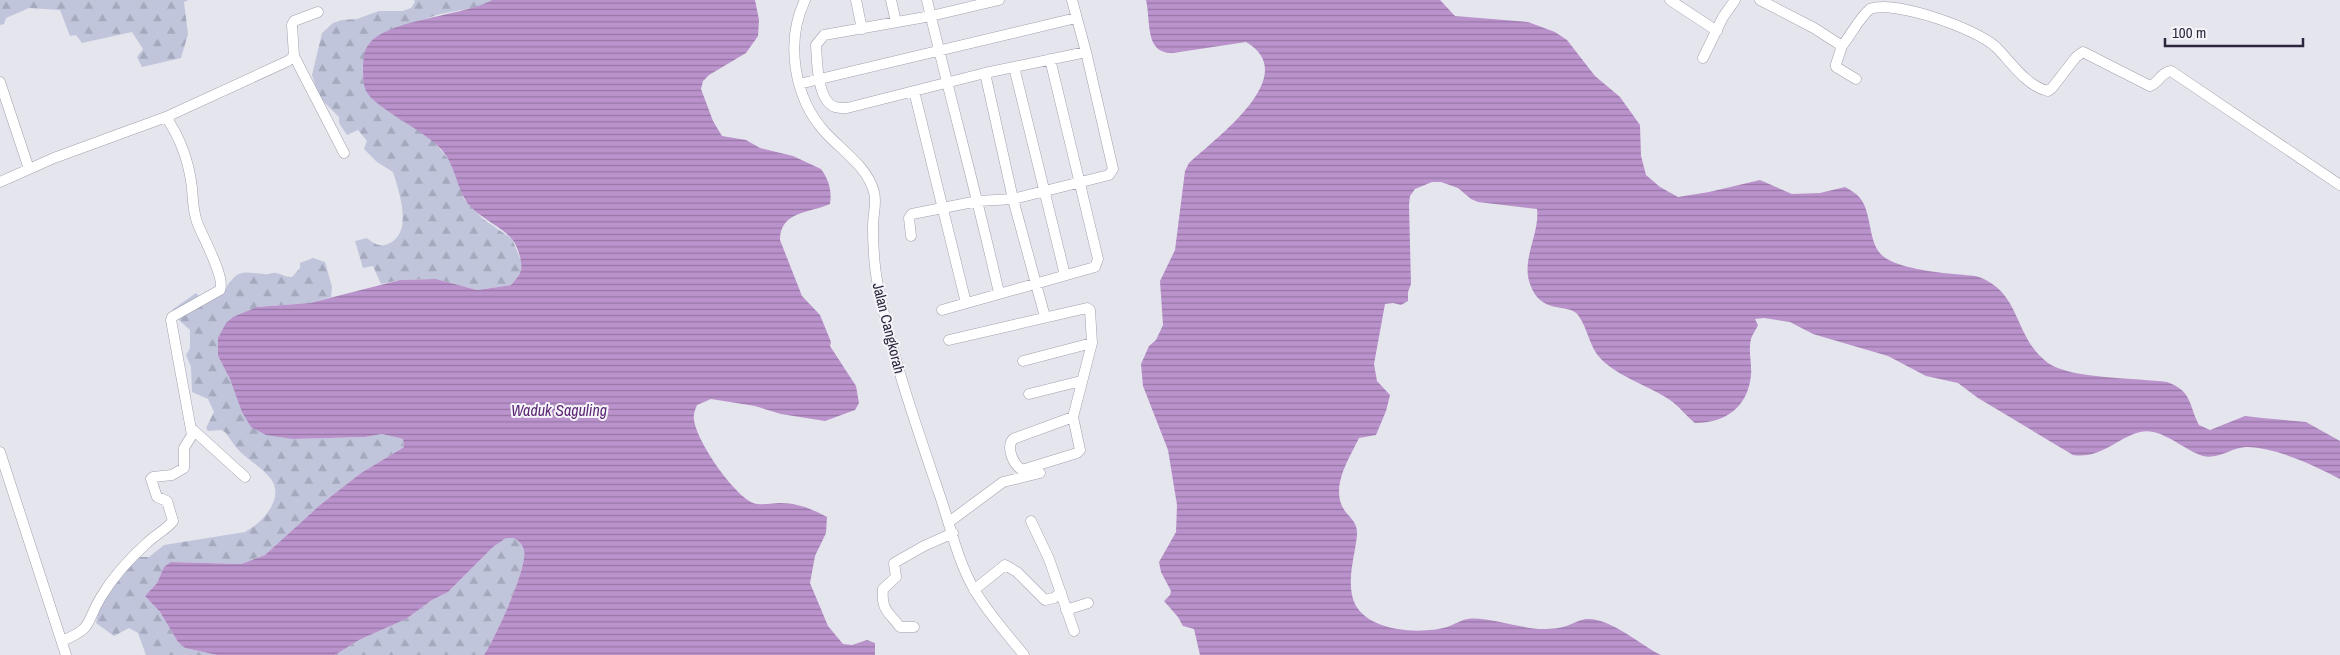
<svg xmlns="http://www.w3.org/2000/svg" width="2340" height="655" font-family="'Archivo Narrow',sans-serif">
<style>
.forest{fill:url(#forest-firs)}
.water{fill:url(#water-rules)}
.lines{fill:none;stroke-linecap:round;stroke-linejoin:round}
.minor-casing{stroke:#a2a0ae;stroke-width:11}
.minor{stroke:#fff;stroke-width:10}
.labels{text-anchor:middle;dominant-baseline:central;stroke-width:4;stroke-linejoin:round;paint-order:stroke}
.street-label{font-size:15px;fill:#2b253d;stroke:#f5f5f9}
.water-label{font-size:16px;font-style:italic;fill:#5b2574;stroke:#f5f5f9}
</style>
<defs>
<pattern id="forest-firs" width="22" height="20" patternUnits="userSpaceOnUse" patternTransform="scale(1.25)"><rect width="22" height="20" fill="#c0c5db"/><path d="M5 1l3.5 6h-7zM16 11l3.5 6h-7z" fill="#a5a9bd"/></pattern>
<pattern id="water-rules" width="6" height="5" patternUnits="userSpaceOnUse" patternTransform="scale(1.25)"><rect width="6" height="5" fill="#ba92cc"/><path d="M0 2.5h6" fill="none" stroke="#9777a7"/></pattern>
</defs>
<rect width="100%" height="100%" fill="#e5e5ed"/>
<!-- forest -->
<path class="forest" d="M0,0H189L184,2L188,34L181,58L142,67L137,57L143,49L132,32L82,43L76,35L70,36L60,10L29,8L6,18L4,24L0,25Z
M414,0H492L482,6L440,14L383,33L363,59C363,75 361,88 374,99L432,139L452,164L464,199L483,219L512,239L522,263L521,272L511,285L477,290L436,279L400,280L381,284L373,266L363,268L355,241L367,238C373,243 380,248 388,244C414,233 399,192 393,172L377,162L364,149L367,141L358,130L347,135L339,123V117L319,97L312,75L322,33L333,23L342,20L357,19L379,11H403L411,8L415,2Z
M313,258L325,262L332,287L331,297L310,303L257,307L218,356L230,379L293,439L365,437L382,434L403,439L404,447L361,473L320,505L265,555L241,564L172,562L164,567L157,583L145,596L160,612L178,642L185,648L217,655H146L138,633L129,628L114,636L96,623C101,596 122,578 137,557H149L164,545L245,532C262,523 285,499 271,479C264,469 254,464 245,456C237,450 231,440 225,432L221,430L208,431L206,428L214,412L208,399L192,392L191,367L186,355L190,348V330L180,321L172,310L196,293L200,297L226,288C239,267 244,273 264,274C268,275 273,272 276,273C282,274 285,277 292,277L300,268V263Z
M506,538H514C519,541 522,544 524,550C528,568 495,638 484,655H335L359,640L406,619L432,600L448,592L493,547Z"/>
<!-- water -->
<path class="water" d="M492,0H755L759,20L758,36L746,53L709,75L703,81L701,89L713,121L722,136L746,140L760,148L793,156L821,169C829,180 832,191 830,204C810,213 780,211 780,240L802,296L820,315L831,342L830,346L856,386L859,403L855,410L825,421L781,414L755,406L711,399L697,405C695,410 693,415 694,420C697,442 733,494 753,503C762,506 771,503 780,503C798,503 812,509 827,517L826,533L815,556L810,583L828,626L843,644L852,645L867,640L875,643V655H484C495,638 528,568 524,550C522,544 519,541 514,538H506L493,547L448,592L432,600L406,619L359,640L335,655H217L185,648L178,642L160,612L145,596L157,583L164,567L171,562L241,564L265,555L320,505L361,473L404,447L403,439L382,434L365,437L293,439L266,435L251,427L242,412L230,379L218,356V338L226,323L233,317L257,307L310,303L400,280L436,279L477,290L511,285C514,281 520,275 521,270C523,262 517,244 511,238C500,226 482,219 470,206C456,190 457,167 441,149C424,130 376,109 366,91C363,84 363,77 363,69C363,61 363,51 369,44C388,19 464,16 492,0Z
M1146,0H1440L1455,16L1528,22L1555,32L1567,40L1595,76L1620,97L1640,125L1641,156L1646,175L1660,187L1678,197L1709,192L1760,180L1792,194L1820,193L1845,187C1850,190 1856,193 1860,198C1873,214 1867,244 1884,257C1899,268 1934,272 1953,274C1961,275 1972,275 1979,277C2022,293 2013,337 2048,363C2070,379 2138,378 2167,382C2192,391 2188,403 2199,425L2210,430L2245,416L2262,418L2306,422L2340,441V479C2316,466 2275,447 2247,447C2232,447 2218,460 2203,456C2183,450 2162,427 2140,432C2115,439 2101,459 2073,455L1978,398L1958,383L1926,376L1888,356L1813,334L1790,322L1764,318L1755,319L1758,325C1756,330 1752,335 1751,339C1748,351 1752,363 1751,375C1748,407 1726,423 1695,423C1686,416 1679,406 1670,400C1648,385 1620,378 1601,359C1589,347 1588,328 1578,315C1568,302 1541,316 1530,284C1521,259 1540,234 1537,209L1478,202L1471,199L1458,188L1441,182H1432L1415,189L1410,196L1409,205L1411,284L1408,292V301L1401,305L1393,303L1385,304L1374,364L1377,381L1390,395L1386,411L1376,435L1359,438C1350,457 1332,484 1342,506C1347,517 1358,520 1357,535C1355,555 1348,575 1352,595C1359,632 1419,635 1447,627C1454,625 1460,620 1468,619C1484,616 1520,628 1539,629C1549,629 1560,629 1569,625C1574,623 1582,619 1587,619C1611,618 1640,645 1661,655H1200L1194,629L1183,626L1178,617L1164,601L1170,595L1171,591L1161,572L1159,562L1176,532L1177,505L1168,450L1143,386L1141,364L1149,346L1156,340L1163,325L1160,281L1175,250L1185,171L1189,163C1216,138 1303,75 1246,42L1173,53C1144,54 1151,21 1146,0Z"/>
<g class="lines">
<!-- minor casing -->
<g class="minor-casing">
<path id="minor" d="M805,0C785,42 794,97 824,131C842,151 867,166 874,192C877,203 873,214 873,226C873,246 874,266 878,286C892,357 916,425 939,493C950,524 957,560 974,589C987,612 1007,634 1024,655
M856,0L862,29
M891,0L896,22
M927,0C950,98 977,195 999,293
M999,0L931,16L824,35L816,45C817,60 817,101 835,107C838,108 843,108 847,108L985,73L1086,52
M1670,0L1717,31
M1760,0L1814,28L1842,46L1836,64V67L1856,79
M1842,46C1851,35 1859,18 1870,9C1895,0 1975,28 1996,47C2011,62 2026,86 2048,91L2052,88L2076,57L2083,52L2150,86C2159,83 2161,72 2171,71L2340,185
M294,56L344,153
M1703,58L1723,17L1735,0
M1014,67L1065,275
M985,73L1013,199L1045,317
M0,82L29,169
M799,84L1076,18
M914,91L966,303
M0,182L54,158L166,117L288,61L294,56L292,25L294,21L318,12
M911,236L909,218L912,214L978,201L1013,199L1109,175L1113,169L1086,52L1072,0
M942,310L1095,267L1098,259L1050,59
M949,340L1087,308L1090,310L1092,343L1023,361
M1029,394L1081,381
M1073,417L1080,450L1077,453L1022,470C1013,464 1006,448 1013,439L1073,417L1092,343
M191,428L245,477
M0,452L66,655
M1031,521L1049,559L1074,631
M949,522L1003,482L1040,473
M974,590L1005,565L1017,572L1045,600L1054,598L1061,592
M1066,610L1088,603
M914,627H900C888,611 881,610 883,589L896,577L894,563L924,546L953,533
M62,641C95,627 85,623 101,597C113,577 130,558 147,543C155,535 166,530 173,521L167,501L157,497L151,479L153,477L172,475L184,468V448L192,435L171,320L172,317L220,290C226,278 202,236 197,222C193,211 193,200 192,188C189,162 181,139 166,117"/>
</g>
<!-- minor -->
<use href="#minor" class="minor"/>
</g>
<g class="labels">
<!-- street labels -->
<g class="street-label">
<text transform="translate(889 328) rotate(76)">Jalan Cangkorah</text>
</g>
<!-- water labels -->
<g class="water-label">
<text x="559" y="410">Waduk Saguling</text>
</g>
</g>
<!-- scale -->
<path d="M2165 38v8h138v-8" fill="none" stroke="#2b253d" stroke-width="2.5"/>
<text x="2172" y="38" font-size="15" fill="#2b253d" stroke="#f5f5f9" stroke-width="4" paint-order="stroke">100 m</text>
</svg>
